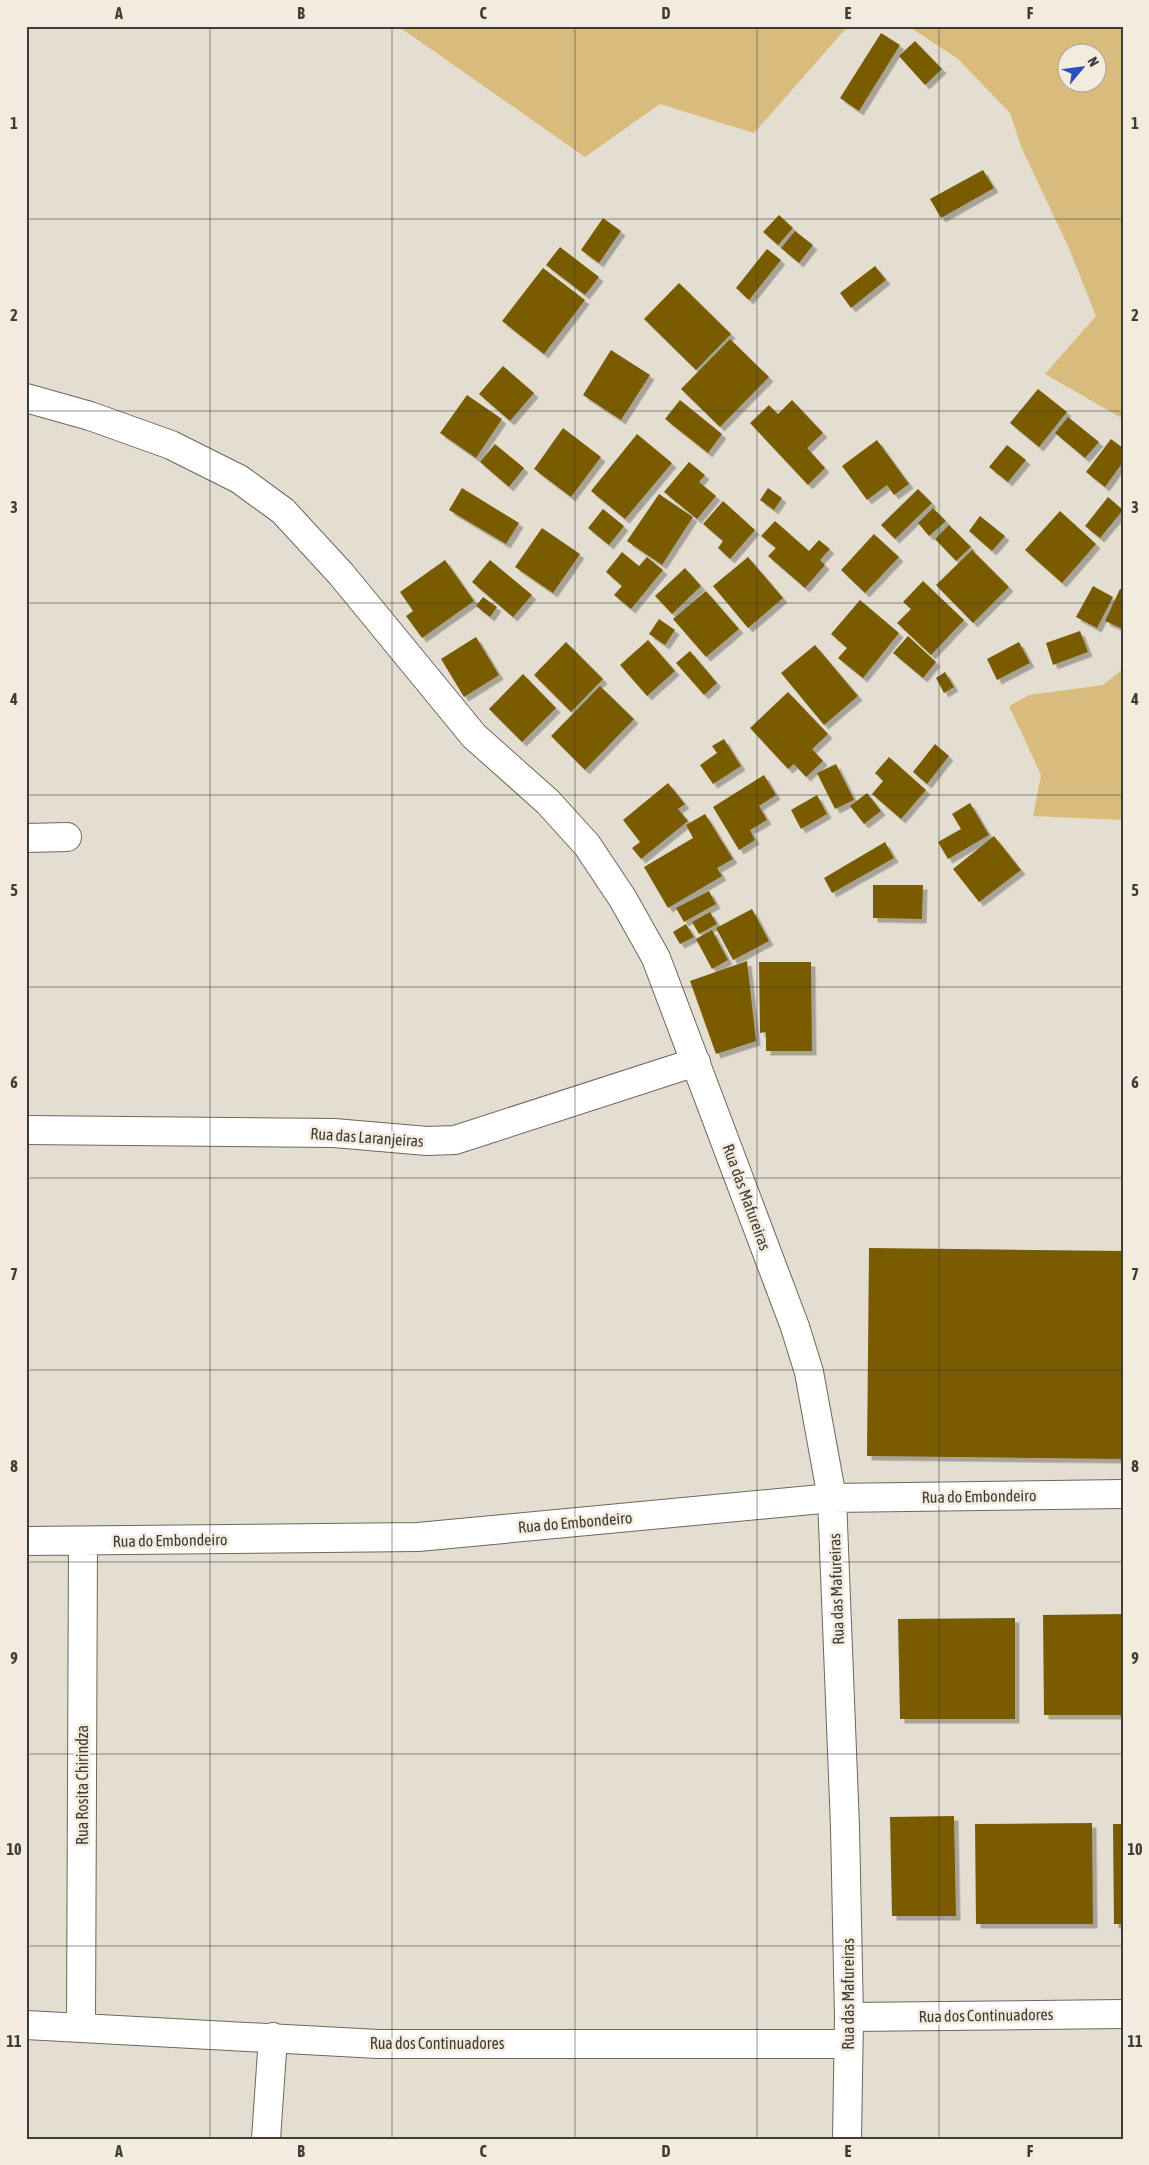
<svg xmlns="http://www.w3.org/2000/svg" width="1149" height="2165" font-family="'Asap Condensed',sans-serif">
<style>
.green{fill:#d9bc7d;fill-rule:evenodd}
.building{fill:#7a5c03;filter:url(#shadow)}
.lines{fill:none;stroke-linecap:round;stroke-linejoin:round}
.street-casing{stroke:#6d675c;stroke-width:30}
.street{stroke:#fff;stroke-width:28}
.grid{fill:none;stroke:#3e3c36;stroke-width:1;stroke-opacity:0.55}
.labels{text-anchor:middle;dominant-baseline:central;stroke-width:5;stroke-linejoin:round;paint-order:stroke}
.street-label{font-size:16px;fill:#3e3c36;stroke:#f2ebde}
.neatline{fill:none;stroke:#3e3c36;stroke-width:2}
.grid-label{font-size:16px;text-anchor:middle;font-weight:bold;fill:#3e3c36}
</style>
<defs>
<filter id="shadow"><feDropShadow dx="4.5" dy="4.5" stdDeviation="0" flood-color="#0004"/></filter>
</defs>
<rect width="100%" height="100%" fill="#e4ded1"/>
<!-- green -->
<path class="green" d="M398,26H848L754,133L660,104L585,157Z
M908,26H1123V419L1045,374L1096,316L1068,246L1022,149L1010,113L958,59ZM1066,52H1096V82H1066Z
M1123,669V820L1033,816L1041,775L1009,706L1029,695L1103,685Z"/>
<!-- building -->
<path class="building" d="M881,33L900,45L859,111L840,98Z
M915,41L942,69L925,85L899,56Z
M983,170L994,188L941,218L930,199Z
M779,215L793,228L778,245L763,232Z
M603,218L621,231L599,263L581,250Z
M795,231L813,245L799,263L781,248Z
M560,247L599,277L585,295L546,265Z
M767,249L781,260L749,300L736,288Z
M875,266L886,280L851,308L840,293Z
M543,268L585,300L544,354L502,321Z
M679,283L731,334L696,370L644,319Z
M730,339L769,377L720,427L681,389Z
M611,350L650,375L621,420L583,395Z
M503,366L534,393L510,421L479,394Z
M1038,389L1067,412L1039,447L1010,423Z
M467,395L502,419L476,458L440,433Z
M680,400L722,434L708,453L665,419Z
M792,400L823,433L807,448L825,468L808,485L750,423L769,405L778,414Z
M1068,417L1099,442L1085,458L1055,433Z
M563,428L601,457L571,497L534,469Z
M637,434L672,463L625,519L591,491Z
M1111,439L1123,448V462L1105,487L1086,472Z
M877,440L909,484L894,495L887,485L867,500L842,466Z
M495,444L524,468L509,487L480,462Z
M1007,445L1026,460L1008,482L989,467Z
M689,462L705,475L699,482L716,496L697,519L664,492Z
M462,488L519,523L506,544L449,510Z
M768,488L782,498L774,510L760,500Z
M918,489L932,503L895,539L881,525Z
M659,494L693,517L662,565L627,541Z
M1108,497L1123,510L1100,538L1085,526Z
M723,501L755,530L730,559L718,548L723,541L703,524Z
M933,508L946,521L929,536L918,523Z
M603,509L624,526L609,545L588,528Z
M1060,511L1096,544L1062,583L1025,550Z
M980,516L1005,536L992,551L969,531Z
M775,521L809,551L819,540L830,549L820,560L825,565L805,588L768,556L776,548L761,536Z
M949,525L971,547L956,561L935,539Z
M542,528L580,554L553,593L515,567Z
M874,534L899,557L865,593L841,570Z
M972,550L1009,587L973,623L936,585Z
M622,552L639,566L647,557L663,570L631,609L614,595L622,586L606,572Z
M748,557L783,598L748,628L713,586Z
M445,560L474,601L422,638L406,616L413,611L400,592Z
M490,560L532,595L513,617L472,582Z
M685,568L701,586L672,614L655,596Z
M923,581L964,620L931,655L897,623L911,609L903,602Z
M1093,586L1113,597L1097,628L1076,617Z
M1120,589L1123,590V629L1105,621Z
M706,591L739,629L706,657L673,619Z
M483,597L497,607L490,617L476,606Z
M860,600L899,633L863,678L838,658L847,648L831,634Z
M659,619L675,630L665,645L649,634Z
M1080,631L1088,652L1053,665L1046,643Z
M908,636L936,662L923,678L893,653Z
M476,637L499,675L464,697L441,659Z
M648,640L675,671L647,696L620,665Z
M566,642L603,679L571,712L534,675Z
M1019,642L1030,663L997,680L987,659Z
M815,645L858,696L824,725L781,673Z
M690,651L717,683L704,695L676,663Z
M945,672L954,687L944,693L936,678Z
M523,674L556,708L522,742L489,709Z
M600,686L634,719L585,770L551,736Z
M788,692L828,734L812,749L823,761L806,777L794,764L788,769L750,728Z
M724,739L741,766L713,784L700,765L717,753L712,746Z
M935,744L949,756L927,784L913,772Z
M889,757L926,790L901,819L872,794L883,781L875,773Z
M836,764L854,800L835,809L817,773Z
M764,775L776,795L759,806L767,820L750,830L755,840L739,850L713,807Z
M668,783L685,804L678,809L688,821L641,859L632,848L640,842L623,820Z
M867,793L881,811L864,824L850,806Z
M817,795L827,814L801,829L791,810Z
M970,803L989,835L948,859L938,842L961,829L952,814Z
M705,814L733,859L717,868L722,876L668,908L644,867L693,838L686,825Z
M994,836L1021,870L979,902L953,869Z
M885,842L894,858L832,893L824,878Z
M873,885H923L922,919L873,918Z
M709,891L716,904L684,922L676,908Z
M752,909L769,941L733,960L716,928Z
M710,912L717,924L699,934L692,922Z
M686,924L694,937L680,944L673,932Z
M712,930L728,960L712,969L696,939Z
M747,961L756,1041L716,1054L690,981Z
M759,962H811L812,1051H766V1032L760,1033Z
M869,1248L1123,1251V1459L867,1456Z
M1123,1614V1715H1044L1043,1615Z
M1015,1618V1719H900L898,1619Z
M954,1816L956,1916H892L890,1817Z
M1092,1823L1093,1924H976L975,1824Z
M1113,1824H1123V1924H1114Z"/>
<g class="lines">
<!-- street casing -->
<g class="street-casing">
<path id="street" d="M26,398L90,416L171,445L239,479L283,511L341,574L474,736L548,802L587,845L623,899L656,958L795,1327L809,1372L832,1498L845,1827L849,2017L847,2139
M26,838L67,837
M26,1130L334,1133L427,1141L455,1140L696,1062
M26,1541L418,1537L832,1498L1123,1494
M849,2017L1123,2014
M26,2025L378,2044H848
M81,2028L83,1541
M266,2139L273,2037"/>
</g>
<!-- street -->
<use href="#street" class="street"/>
</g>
<!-- grid -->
<path class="grid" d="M210,26V2139M392,26V2139M575,26V2139M757,26V2139M939,26V2139M26,219H1123M26,411H1123M26,603H1123M26,795H1123M26,987H1123M26,1178H1123M26,1370H1123M26,1562H1123M26,1754H1123M26,1946H1123"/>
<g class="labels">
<!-- street labels -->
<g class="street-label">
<text transform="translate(367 1137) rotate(4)">Rua das Laranjeiras</text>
<text transform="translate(747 1197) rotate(70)">Rua das Mafureiras</text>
<text transform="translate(979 1496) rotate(-1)">Rua do Embondeiro</text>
<text transform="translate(575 1522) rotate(-5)">Rua do Embondeiro</text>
<text transform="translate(170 1540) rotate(-1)">Rua do Embondeiro</text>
<text transform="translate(836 1589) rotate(-92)">Rua das Mafureiras</text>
<text transform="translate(82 1785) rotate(-90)">Rua Rosita Chirindza</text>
<text transform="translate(848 1994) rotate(-90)">Rua das Mafureiras</text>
<text transform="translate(986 2015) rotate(-1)">Rua dos Continuadores</text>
<text x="437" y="2043">Rua dos Continuadores</text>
</g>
</g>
<!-- border -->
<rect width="1149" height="2165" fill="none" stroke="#f2ebde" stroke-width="55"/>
<!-- north arrow -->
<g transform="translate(1082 68) rotate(61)"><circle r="24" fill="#f2ebde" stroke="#aaa59b"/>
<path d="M0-4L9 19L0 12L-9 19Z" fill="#2c4fbf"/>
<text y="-8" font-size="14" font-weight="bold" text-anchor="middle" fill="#3e3c36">N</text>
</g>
<rect x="28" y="28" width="1094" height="2110" class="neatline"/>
<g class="grid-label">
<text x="119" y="19">A</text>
<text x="301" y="19">B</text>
<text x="483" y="19">C</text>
<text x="666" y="19">D</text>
<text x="848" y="19">E</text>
<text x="1030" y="19">F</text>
<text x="14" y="129">1</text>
<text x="1135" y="129">1</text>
<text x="14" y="321">2</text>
<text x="1135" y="321">2</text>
<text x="14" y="513">3</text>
<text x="1135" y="513">3</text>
<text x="14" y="705">4</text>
<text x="1135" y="705">4</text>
<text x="14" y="896">5</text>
<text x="1135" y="896">5</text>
<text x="14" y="1088">6</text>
<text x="1135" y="1088">6</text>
<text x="14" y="1280">7</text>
<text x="1135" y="1280">7</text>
<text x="14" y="1472">8</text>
<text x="1135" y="1472">8</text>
<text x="14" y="1664">9</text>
<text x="1135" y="1664">9</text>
<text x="14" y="1855">10</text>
<text x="1135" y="1855">10</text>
<text x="14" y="2047">11</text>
<text x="1135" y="2047">11</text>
<text x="119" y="2157">A</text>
<text x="301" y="2157">B</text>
<text x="483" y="2157">C</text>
<text x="666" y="2157">D</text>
<text x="848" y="2157">E</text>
<text x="1030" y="2157">F</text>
</g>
</svg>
